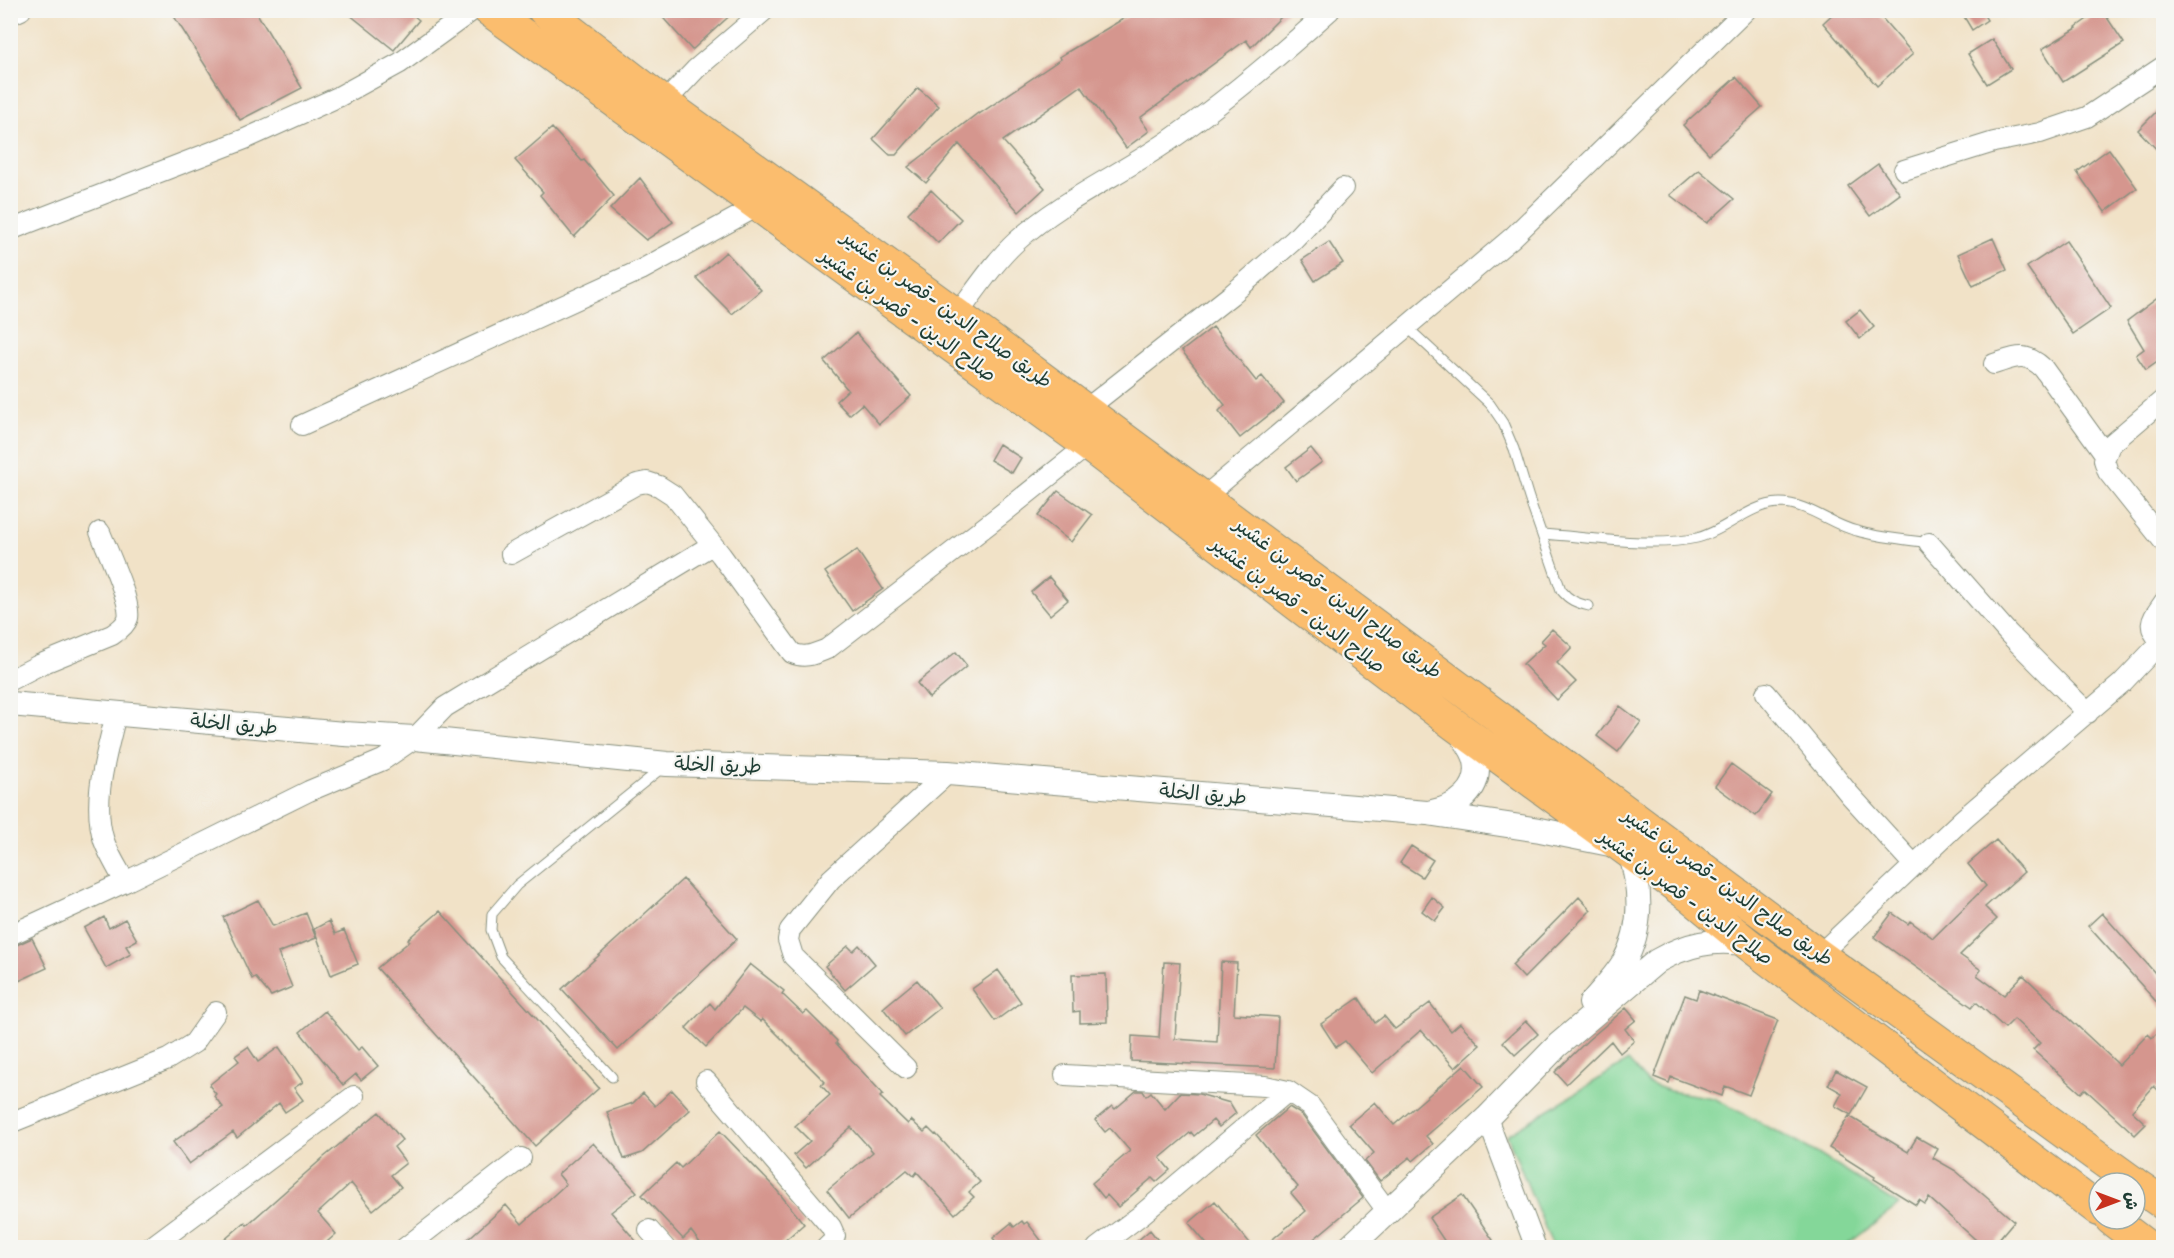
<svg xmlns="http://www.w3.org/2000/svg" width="2174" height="1258" font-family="Sriracha,'Playpen Sans Arabic',sans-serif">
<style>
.green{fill:#84d799;stroke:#528a66;stroke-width:1.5}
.building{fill:#d5968e}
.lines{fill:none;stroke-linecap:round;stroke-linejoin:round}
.service-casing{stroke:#88907e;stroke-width:11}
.minor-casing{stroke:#88907e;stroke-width:22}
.tertiary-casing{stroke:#88907e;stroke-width:26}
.trunk-casing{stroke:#88907e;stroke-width:34}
.service{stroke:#fff;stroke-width:9}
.minor{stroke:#fff;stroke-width:20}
.tertiary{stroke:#fff;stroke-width:24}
.trunk{stroke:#fbbd6e;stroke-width:32}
.labels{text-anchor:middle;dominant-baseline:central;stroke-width:4.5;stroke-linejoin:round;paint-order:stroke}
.street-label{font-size:20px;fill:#1f3d34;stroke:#f6f6f2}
</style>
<rect width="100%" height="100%" fill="#f6f6f2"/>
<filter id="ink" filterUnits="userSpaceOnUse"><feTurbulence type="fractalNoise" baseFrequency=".0167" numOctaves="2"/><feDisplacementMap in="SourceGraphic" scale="12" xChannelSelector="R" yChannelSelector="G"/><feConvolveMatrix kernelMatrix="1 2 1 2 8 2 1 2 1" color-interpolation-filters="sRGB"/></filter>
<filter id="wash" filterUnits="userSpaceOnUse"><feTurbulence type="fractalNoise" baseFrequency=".008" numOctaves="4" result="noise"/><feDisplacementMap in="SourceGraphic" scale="24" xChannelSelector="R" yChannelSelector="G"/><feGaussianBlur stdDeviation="1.35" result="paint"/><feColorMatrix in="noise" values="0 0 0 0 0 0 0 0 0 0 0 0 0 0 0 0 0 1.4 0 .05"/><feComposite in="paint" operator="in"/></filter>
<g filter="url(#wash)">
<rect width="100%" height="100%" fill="#f1e2c7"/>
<!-- green -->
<path class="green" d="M1628,1061L1648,1083L1670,1091L1714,1098L1815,1152L1899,1205L1844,1247H1553L1507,1135Z"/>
<g id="blocks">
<!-- building -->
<path class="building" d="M170,10H255L302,88L240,120Z
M344,10H407L419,20L394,50Z
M656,10H736L692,50Z
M1138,10H1288L1251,47L1246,40L1140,118L1149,131L1126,148L1081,86L1003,141L1045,188L1019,212L959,144L926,183L908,167L978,113L979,114L1061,59L1059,57Z
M1837,10H1875L1913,54L1877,86L1823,23Z
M1960,10H1981L1987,20L1972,30Z
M2100,10H2102L2124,43L2063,82L2042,49L2077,28L2076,27Z
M1992,39L2011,69L1987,84L1968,54Z
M1736,77L1762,107L1709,154L1683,125Z
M918,88L939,106L896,155H890L873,139Z
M2163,105V156L2138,130Z
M552,128L582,161L584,160L614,196L574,237L540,195L543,192L515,160Z
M2109,149L2137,188L2105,212L2077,172Z
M1878,164L1900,194L1870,216L1848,186Z
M1699,170L1734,199L1707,223L1670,195Z
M640,178L673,222L646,240L610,209Z
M931,190L961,219L938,243L908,213Z
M1993,238L2007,270L1973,286L1958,254Z
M2066,241L2111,308L2073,334L2027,267Z
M1329,242L1343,263L1315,281L1302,260Z
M726,252L761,290L732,314L696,278Z
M2163,294V358L2146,370L2136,355L2144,349L2127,321Z
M1860,310L1874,327L1860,339L1846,321Z
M1213,327L1256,381L1262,376L1284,403L1240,438L1219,411L1225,405L1182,351Z
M856,333L911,396L879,424L862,404L849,415L836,401L848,390L824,361Z
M999,444L1021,458L1012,473L990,460Z
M1311,448L1322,462L1296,481L1286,467Z
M1058,491L1092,515L1071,542L1038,516Z
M857,550L883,589L852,611L825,572Z
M1049,577L1068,600L1050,615L1031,592Z
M1552,629L1572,647L1557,663L1576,682L1557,700L1523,664L1545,644L1541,641Z
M956,652L967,666L929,698L917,683Z
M1620,706L1641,722L1618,752L1597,736Z
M1731,764L1772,794L1756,816L1715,786Z
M1996,840L2024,872L1985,907L1997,919L1960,955L1981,970L1977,975L2004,995L2023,975L2119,1065L2148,1034L2152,1038L2163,1027V1095L2154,1086L2132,1111L2146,1124L2135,1135L2085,1089L2081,1093L2033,1050L2040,1043L2014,1019L2005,1028L1976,1002L1972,1007L1874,937L1892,913L1908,924L1910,921L1933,938L1986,886L1968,864Z
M1411,846L1433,860L1422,877L1400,863Z
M683,879L737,939L618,1050L562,989Z
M1432,897L1445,908L1435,921L1422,911Z
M1579,897L1591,910L1524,978L1512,965Z
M258,900L273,926L306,913L316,938L278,953L292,987L271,996L255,977L252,979L223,917Z
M440,911L599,1088L535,1146L377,968L410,941L408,939Z
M2102,913L2163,982V1009L2088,926Z
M104,917L109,928L125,919L137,940L126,946L131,954L106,968L84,928Z
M329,921L335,934L344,930L358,964L331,975L314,929Z
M32,938L47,968L10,985V948Z
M859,945L875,964L845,990L825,966L848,946L853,951Z
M1164,962L1180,963L1175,1039L1217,1042L1221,962L1237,963L1234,1014L1278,1017L1275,1068L1131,1061L1132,1036L1159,1038Z
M750,964L784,991L782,994L803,1014L807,1011L837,1041L836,1043L883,1094L880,1097L908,1124L911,1120L924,1132L928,1128L935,1135L936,1134L980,1182L969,1192L974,1197L955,1214L917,1172L914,1176L907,1170L849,1218L827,1190L873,1152L851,1127L806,1168L794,1155L810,1141L795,1126L830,1095L821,1085L825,1082L762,1019L761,1022L743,1008L706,1047L686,1028L710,1003L715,1009Z
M998,970L1021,1002L995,1021L972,989Z
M1106,974L1107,1022L1080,1023V1011L1073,1012L1072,975Z
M917,980L940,1008L905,1036L883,1008Z
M1699,990L1778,1020L1749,1095L1725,1086L1722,1096L1671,1077L1669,1083L1654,1077L1685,995L1696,999Z
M1359,998L1375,1023L1384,1016L1395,1029L1430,1003L1451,1031L1460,1023L1480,1045L1455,1068L1421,1030L1372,1073L1345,1041L1336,1047L1321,1024Z
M1626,1008L1636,1020L1625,1029L1634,1041L1620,1053L1611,1041L1566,1084L1555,1072L1588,1040Z
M325,1011L358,1050L362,1047L378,1066L361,1080L356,1074L343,1085L300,1032Z
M1526,1021L1538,1034L1515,1055L1503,1042Z
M248,1047L258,1062L279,1047L303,1082L294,1088L303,1100L285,1112L279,1103L237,1138L233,1132L189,1164L173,1142L223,1107L214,1096L216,1094L209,1085L239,1061L235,1056Z
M1464,1065L1483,1087L1426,1136L1433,1144L1413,1161L1410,1157L1380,1181L1365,1161L1374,1153L1349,1124L1375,1102L1394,1125Z
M1836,1070L1867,1087L1851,1115L1835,1106L1842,1093L1828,1085Z
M672,1090L690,1110L642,1153L624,1159L607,1112L633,1103L643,1093L655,1106Z
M1136,1091H1143L1146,1096L1151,1092L1165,1109L1180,1093L1199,1094L1230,1103L1236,1113L1219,1127L1213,1120L1194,1136L1191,1132L1160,1158L1170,1170L1156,1182L1152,1178L1118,1207L1107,1195L1104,1198L1092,1183L1130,1151L1110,1128L1105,1132L1095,1120L1112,1106L1115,1109Z
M1289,1107L1302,1115L1363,1198L1303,1248H1262L1306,1211L1291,1193L1298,1187L1256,1135Z
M379,1112L402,1140L394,1147L406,1163L391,1175L401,1187L373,1210L351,1183L318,1213L336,1234L320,1248H215L245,1222L247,1225L324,1157Z
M1849,1116L1908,1152L1917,1137L1938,1149L1933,1158L1956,1171L2014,1221L1991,1248H1985L1929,1198L1925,1204L1919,1200L1916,1205L1874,1179L1875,1177L1829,1148Z
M720,1131L775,1188L804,1224L776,1248H704L691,1231L683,1239L642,1195L676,1163L681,1168Z
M593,1143L637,1192L611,1212L642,1248H458L506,1205L522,1224L566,1184L558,1174Z
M1462,1195L1493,1240L1483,1248H1449L1429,1218Z
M1215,1201L1254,1248H1210L1189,1223Z
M1022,1221L1024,1224L1027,1222L1047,1248H1001L993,1238L1011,1223L1014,1227Z
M1150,1230L1164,1248H1129Z"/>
</g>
</g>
<g filter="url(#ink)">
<use href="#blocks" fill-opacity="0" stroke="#88907e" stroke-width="1.5"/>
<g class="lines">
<!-- service casing -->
<g class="service-casing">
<path id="service" d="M1407,327L1490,404L1503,423L1514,449L1529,498L1561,590C1569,600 1576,603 1589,606
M1542,534C1588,537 1652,548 1697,538C1726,531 1749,504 1780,503C1808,503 1831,525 1857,531C1880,538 1905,539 1929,543
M612,1077L501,957L491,930L492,914L517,885L662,768"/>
</g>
<!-- minor casing -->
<g class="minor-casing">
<path id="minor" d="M10,15L21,10
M664,103L696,69L765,10
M1904,170L1994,142L2040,133L2087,117L2164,66
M10,230L245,139L338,97L400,63L473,10
M957,315C976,290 994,262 1017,241C1063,199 1120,175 1170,140C1226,101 1279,56 1330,10
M1994,364C2016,357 2025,351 2043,368L2105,454
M2164,399L2110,445L2104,460L2108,472L2164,542
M1085,410L1231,295L1294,240L1343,188
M302,425L641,270L758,206
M1203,498L1513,237L1746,10
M1929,543L2008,633L2088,713
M511,554L637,484L647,482L659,486L673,495L721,555L792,653C805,659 814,654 827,649L1003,513L1088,445
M10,680L39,665L112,635C118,631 126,625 128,618C132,603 106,548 100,532
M1766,693L1850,795L1914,865
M116,714C107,753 91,801 104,841C109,855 118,869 125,882
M10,935L125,882L309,791L383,760L415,738L445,707L712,545
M1819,955L1964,818L2122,683L2161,642C2145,625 2152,620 2164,602
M906,1068L793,956L788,940L790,930L831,879L948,773
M1065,1075L1265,1086L1288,1091L1310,1106L1388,1212
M706,1081L831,1227L835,1236L832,1242L826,1248
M1487,1118L1536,1248
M10,1123L168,1059L194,1043L216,1012
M649,1230L665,1248
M150,1248L354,1096
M405,1248L521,1158
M1097,1248L1141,1215L1288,1091"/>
</g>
<!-- tertiary casing -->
<g class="tertiary-casing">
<path id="tertiary" d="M10,704L344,734L415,738L667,764L948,773L1427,813L1540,830L1615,845
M1432,812C1456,808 1482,790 1476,761C1474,751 1466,741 1460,732
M1591,1003C1602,990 1615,977 1624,962C1643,928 1641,888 1630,852
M1349,1248L1487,1118L1558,1045L1657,961C1687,944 1714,938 1748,944"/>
</g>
<!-- trunk casing -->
<g class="trunk-casing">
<path id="trunk" d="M489,10L1088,445L1455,725L1691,897L1748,944L2099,1210
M544,10L664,103L957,315L1819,955L2134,1183
M2135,1184L2164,1204
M2111,1219L2149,1248"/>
</g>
<!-- service -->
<use href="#service" class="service"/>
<!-- minor -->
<use href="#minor" class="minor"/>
<!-- tertiary -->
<use href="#tertiary" class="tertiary"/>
<!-- trunk -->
<use href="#trunk" class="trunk"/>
</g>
</g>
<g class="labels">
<!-- street labels -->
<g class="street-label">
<text transform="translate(947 309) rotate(36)">طريق صلاح الدين -قصر بن غشير</text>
<text transform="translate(908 315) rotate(36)">صلاح الدين - قصر بن غشير</text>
<text transform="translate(1338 598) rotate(37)">طريق صلاح الدين -قصر بن غشير</text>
<text transform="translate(1298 605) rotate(37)">صلاح الدين - قصر بن غشير</text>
<text transform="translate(234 724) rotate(5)">طريق الخلة</text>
<text transform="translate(718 765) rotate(2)">طريق الخلة</text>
<text transform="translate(1203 794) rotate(5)">طريق الخلة</text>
<text transform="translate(1728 887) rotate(36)">طريق صلاح الدين -قصر بن غشير</text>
<text transform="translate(1686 897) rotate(37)">صلاح الدين - قصر بن غشير</text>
</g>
</g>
<!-- margin -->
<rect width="2174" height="1258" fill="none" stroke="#f6f6f2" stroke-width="36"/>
<!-- north arrow -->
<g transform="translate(2117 1201) rotate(90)"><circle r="28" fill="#f6f6f2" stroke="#a0aca6" stroke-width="1.5"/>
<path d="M0-4.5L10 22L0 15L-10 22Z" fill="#c8321e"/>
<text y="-9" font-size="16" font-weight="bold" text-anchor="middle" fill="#1f3d34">ش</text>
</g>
</svg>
